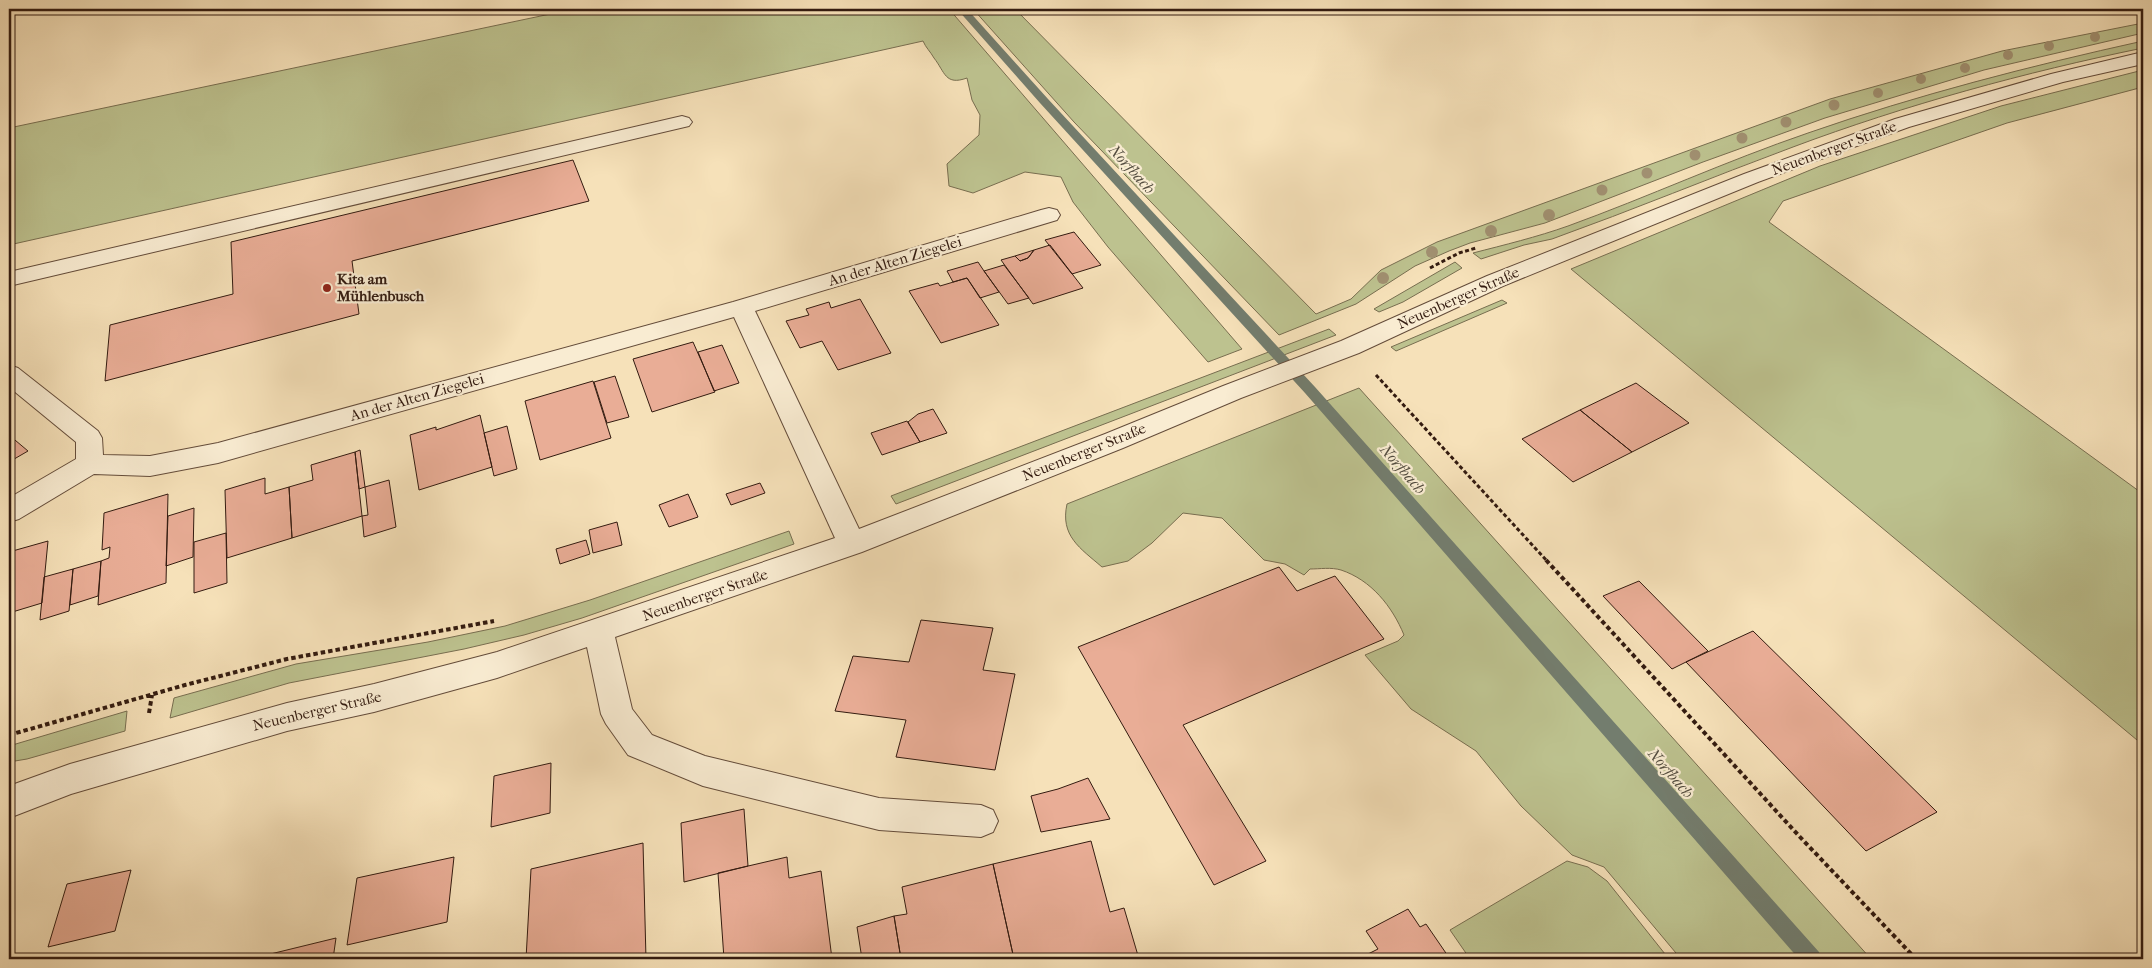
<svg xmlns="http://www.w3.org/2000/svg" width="2152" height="968" font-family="'IM FELL French Canon',serif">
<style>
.green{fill:#bdc28f;stroke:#786e50}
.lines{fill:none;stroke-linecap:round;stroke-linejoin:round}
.stream{fill:#737d6e;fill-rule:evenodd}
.building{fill:#e9ad96;stroke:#331b10}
.minor-casing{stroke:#644c3a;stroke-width:2}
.path-far1{stroke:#331b10;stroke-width:3;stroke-dasharray:4 2.5;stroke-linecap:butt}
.path{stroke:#331b10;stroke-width:4;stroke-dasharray:4.5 3;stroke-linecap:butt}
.minor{fill:#f9ecd2;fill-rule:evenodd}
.tree{fill:#a19071}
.poi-dot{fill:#8f2418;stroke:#f9ecd2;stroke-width:2}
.labels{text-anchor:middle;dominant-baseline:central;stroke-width:4.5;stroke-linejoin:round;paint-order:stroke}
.street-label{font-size:15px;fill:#331b10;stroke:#f9ecd2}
.poi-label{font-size:15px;font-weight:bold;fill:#331b10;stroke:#f9ecd2;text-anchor:start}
.water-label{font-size:16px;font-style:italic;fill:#534c3f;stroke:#f9ecd2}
</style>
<rect width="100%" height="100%" fill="#f6e1b9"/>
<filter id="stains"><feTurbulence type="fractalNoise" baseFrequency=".004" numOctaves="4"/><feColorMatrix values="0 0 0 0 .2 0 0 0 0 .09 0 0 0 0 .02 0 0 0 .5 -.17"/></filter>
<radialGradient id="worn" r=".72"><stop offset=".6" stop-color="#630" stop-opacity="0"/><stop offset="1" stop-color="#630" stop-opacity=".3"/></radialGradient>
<!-- green -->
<path class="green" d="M574,9H949L1242,349L1208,362L1108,247L1073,202L1061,177L1025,172L973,193L949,186L947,164L979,135L980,115L972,100L967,78C945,86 945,72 934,58C930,51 926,48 923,41L9,245V128Z
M973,9H1015L1316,314L1351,299L1381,270L1437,242L1830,99L2002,51L2143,23V33L1984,70L1825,118L1703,162L1545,223L1470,243L1449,251L1415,266L1356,304L1279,335L1074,122Z
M2143,41V48C2026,72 1905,105 1793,147C1712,177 1633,210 1552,239L1524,245L1481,259L1473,253C1504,245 1537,237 1568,226C1648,197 1726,161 1808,133C1917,95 2030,66 2143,41Z
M2143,70V87L2007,123L1783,201L1769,222L2143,494V745L1571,269L1820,166L2001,106Z
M1455,262L1462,268L1403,302L1379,312L1374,309Z
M1502,300L1507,303L1396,351L1391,347Z
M1329,329L1336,335L896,504L891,496Z
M1359,388L1871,959H1681L1604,867L1572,855L1521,806L1476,751L1411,709L1365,655L1398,641L1404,635C1392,606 1371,580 1341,570C1331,567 1320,569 1310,569L1304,575L1285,564L1264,560L1222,518L1183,513L1152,543L1128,561L1102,567C1080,548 1060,536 1067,504Z
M789,531L794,544L582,618L524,635L464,649L289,683L170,718L174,698L296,664L428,642L505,626L590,600Z
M127,711L125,731L27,759L9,762V746Z
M1567,861L1588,867L1607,881L1669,959H1470L1450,930Z"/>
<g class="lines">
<!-- stream -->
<path class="stream" d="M957,9H967L1048,99L1315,387L1819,952L1822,959H1799L1305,393L1040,103Z"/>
</g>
<!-- building -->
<path class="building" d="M573,160L589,201L352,261L359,314L105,381L110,325L233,294L231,242Z
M1074,232L1101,265L1072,274L1045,240Z
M1050,245L1083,288L1033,304L1001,260L1015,256L1020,261L1028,258L1034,250Z
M1034,250L1028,258L1020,261L1015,256Z
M978,262L984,271L999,292L980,298L967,278L953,282L947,271Z
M1004,265L1029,298L1008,304L984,271Z
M967,278L999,325L941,343L909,291L938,283L940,286Z
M860,299L891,353L838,370L822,341L800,348L786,321L809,315L806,309L829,302L831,308Z
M693,342L715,392L652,412L633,359Z
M722,345L739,383L714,391L698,352Z
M615,376L629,417L607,423L594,382Z
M593,381L611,438L540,460L525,401Z
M1636,383L1689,423L1632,452L1580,410Z
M933,409L947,433L920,442L908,422L918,414Z
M1580,410L1632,452L1573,482L1522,439Z
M480,415L492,467L419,490L410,435L436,427V430Z
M907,421L920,442L882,455L871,433Z
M507,426L517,469L494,476L484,433Z
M9,435L28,451L9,462Z
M360,450L365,487L359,489L355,452Z
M355,452L362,516L292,538L289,487L313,480L311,465Z
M265,478V494L289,487L292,538L227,558L225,490Z
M389,480L396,527L364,537L362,516L368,515L365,487Z
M760,483L765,493L731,505L726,494Z
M168,494L166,583L98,605L101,561L109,558L110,547L102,550L104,513Z
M688,494L698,517L669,527L659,505Z
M194,508L193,557L166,566L168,516Z
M617,522L622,545L593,553L589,530Z
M226,533L227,583L194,593V542Z
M586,540L590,554L560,564L556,549Z
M48,541L42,603L9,613V552Z
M101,561L98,596L70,605L73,569Z
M1279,567L1297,591L1335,576L1384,639L1183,725L1266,861L1214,885L1078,647Z
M73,569L69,611L40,620L44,577Z
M1639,581L1708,651L1672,669L1603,596Z
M921,620L993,628L983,670L1015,674L995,770L896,757L906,720L835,711L853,656L909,662Z
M1753,631L1937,812L1866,851L1686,662Z
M551,763L550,813L491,827L494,776Z
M1088,778L1110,819L1041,832L1031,796L1058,789Z
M744,809L748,866L684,882L681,823Z
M1091,841L1110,912L1124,908L1139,959H1014L993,864Z
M643,843L646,959H526L531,869Z
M454,857L447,922L347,945L357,878Z
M787,857L789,878L821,871L832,959H724L718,873Z
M993,864L1014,959H901L894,916L907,914L902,887Z
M131,870L115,931L48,947L67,884Z
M1408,909L1420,927L1426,924L1450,959H1358L1378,949L1366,931Z
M894,916L901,959H862L857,927Z
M336,938L333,959H250Z"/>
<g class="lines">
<!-- minor casing -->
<g class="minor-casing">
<path id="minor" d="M2143,52V64L2063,82L1909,127L1758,182L1503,286L1359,353L1241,398L1123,448L862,552L615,637L632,709L652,735L705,756L879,798L981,805L993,810L998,821L993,832L981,837L879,830L703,786L628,755L606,724L601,714L587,647L497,678L374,712L287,731L71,794L9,818V786L70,764L287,703L374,684L497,652L835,538L734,317L218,463L150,476L94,474L19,519L9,522V498L76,459V442L9,387V365L18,368L98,431L102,438L103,455L150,456L218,443L733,302L1041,210L1049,208L1057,210L1060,215L1057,220L755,311L859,529L1105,434L1223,386L1341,341L1487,276L1744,174L1895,119L2051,74Z
M682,116L689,118L692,122L689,126L9,286V272Z"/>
</g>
<!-- path-far1 -->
<path class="path-far1" d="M1430,268L1459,253L1476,248
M1376,375L1547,561"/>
<!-- path -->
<path class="path" d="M1546,560L1800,837L1916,959
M149,713L152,695
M9,735L185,685L287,659L494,621"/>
<!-- minor -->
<use href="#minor" class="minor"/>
</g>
<!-- trees -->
<g class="tree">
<circle cx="2095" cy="37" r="5"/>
<circle cx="2049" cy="46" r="5"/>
<circle cx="2008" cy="55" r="5"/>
<circle cx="1965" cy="68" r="5"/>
<circle cx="1921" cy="79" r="5"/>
<circle cx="1878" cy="93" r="5"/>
<circle cx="1834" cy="105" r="5.5"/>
<circle cx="1786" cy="122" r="5.5"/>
<circle cx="1742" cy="138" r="5.5"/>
<circle cx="1695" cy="155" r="5.5"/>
<circle cx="1647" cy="173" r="5.5"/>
<circle cx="1602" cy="190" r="5.5"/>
<circle cx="1549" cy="215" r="6"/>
<circle cx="1491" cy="231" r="6"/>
<circle cx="1432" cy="252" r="6"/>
<circle cx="1383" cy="278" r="6"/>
</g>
<!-- markers -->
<circle class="poi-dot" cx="327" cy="288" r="5"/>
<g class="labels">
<!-- street labels -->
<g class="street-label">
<text transform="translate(1834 148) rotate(-20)">Neuenberger Straße</text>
<text transform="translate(895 261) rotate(-17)">An der Alten Ziegelei</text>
<text transform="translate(1458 298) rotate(-24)">Neuenberger Straße</text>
<text transform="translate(417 397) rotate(-16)">An der Alten Ziegelei</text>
<text transform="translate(1084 452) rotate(-22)">Neuenberger Straße</text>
<text transform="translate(705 595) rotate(-19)">Neuenberger Straße</text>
<text transform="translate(317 711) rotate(-13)">Neuenberger Straße</text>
</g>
<!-- poi labels -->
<g class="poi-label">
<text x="337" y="279">Kita am<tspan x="337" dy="17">Mühlenbusch</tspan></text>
</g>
<!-- water labels -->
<g class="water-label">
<text transform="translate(1132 169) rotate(48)">Norfbach</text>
<text transform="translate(1403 469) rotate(49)">Norfbach</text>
<text transform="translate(1671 773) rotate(49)">Norfbach</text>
</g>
</g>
<!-- margin -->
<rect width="2152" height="968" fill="none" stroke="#f6e1b9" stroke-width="30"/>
<rect x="10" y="10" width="2132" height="948" fill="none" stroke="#331b10" stroke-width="2.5"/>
<rect x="15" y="15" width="2122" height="938" fill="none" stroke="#331b10"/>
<rect width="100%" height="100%" filter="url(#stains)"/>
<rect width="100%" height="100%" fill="url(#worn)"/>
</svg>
